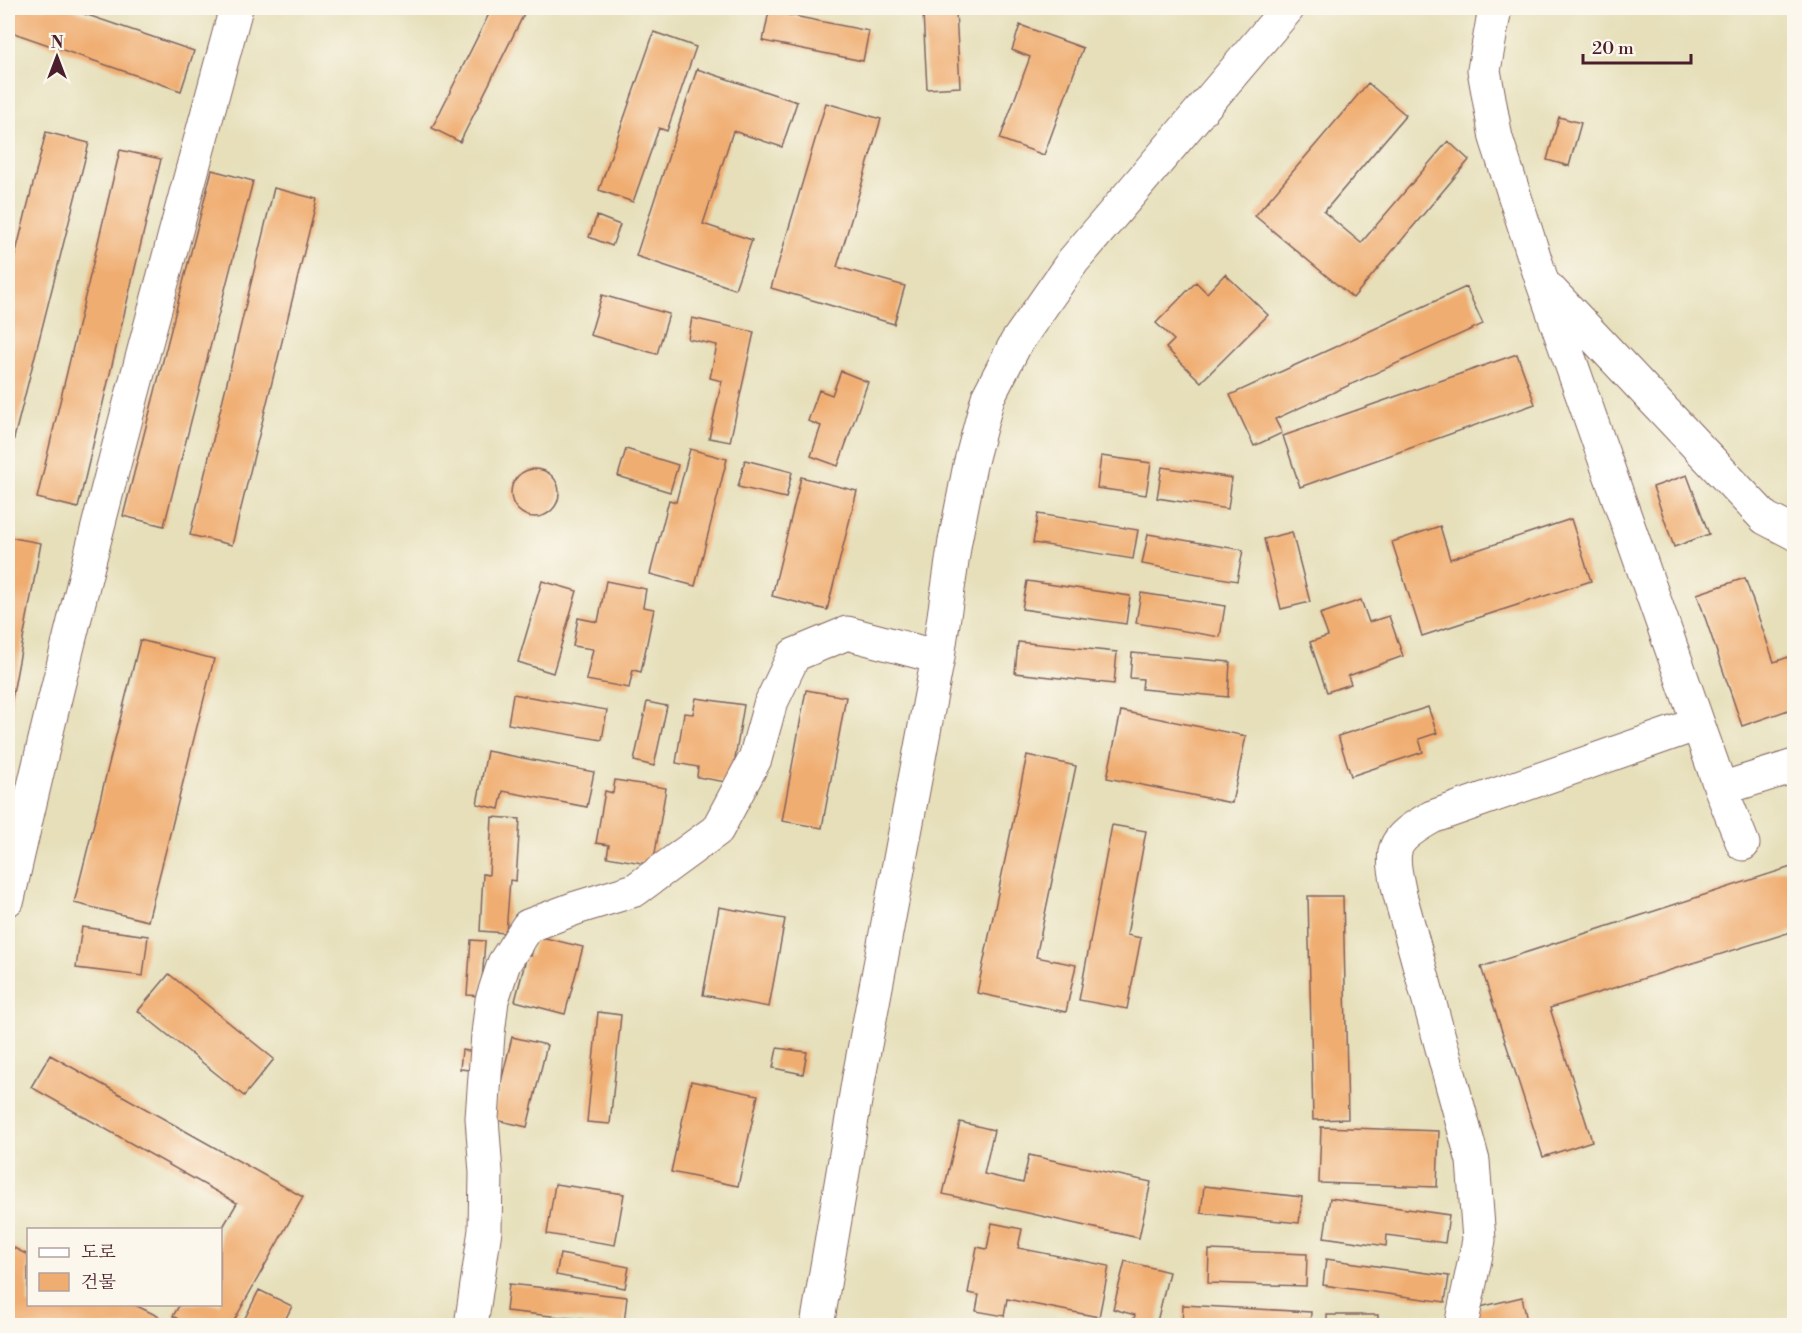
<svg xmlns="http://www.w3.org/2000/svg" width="1802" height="1333" font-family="'Libre Bodoni','Noto Serif KR',serif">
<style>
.building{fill:#f0ad71}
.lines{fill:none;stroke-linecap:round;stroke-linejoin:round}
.minor-casing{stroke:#81625d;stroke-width:35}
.minor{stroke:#fff;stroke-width:33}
</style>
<rect width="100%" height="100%" fill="#fbf7ec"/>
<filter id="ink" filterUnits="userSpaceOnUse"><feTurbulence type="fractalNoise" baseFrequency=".0167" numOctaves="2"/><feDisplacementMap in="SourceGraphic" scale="12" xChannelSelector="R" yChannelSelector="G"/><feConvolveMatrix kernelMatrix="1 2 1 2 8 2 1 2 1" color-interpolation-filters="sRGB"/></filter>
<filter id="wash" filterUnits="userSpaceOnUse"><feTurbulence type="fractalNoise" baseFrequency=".008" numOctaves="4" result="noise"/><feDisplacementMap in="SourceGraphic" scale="24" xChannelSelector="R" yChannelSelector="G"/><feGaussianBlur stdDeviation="1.35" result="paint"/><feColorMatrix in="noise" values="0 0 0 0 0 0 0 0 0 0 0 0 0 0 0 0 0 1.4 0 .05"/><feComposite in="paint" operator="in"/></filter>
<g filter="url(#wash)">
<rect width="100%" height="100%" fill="#e6dfba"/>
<g id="blocks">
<!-- building -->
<path class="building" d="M14,8H67L194,51L181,91L8,31V25Z
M437,8H463L459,17Z
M492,8H527L460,142L432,128Z
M769,11L869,31L863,61L763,41Z
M956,11L960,87L927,89L923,13Z
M1020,25L1083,48L1044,155L1000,139L1030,57L1012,50Z
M654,32L696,47L667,131L659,128L633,202L599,190Z
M697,69L797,102L782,147L733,131L703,224L752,240L735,289L636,256Z
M1368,83L1406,115L1324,212L1361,243L1448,141L1469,160L1353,298L1255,216Z
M826,103L881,119L837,267L905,286L894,324L771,288Z
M1559,117L1581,123L1569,166L1547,160Z
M46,132L89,143L8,462V284Z
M120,150L161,159L78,508L37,498Z
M212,170L253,181L164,526L123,516Z
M274,188L317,199L232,545L190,535Z
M597,216L620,225L612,246L589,237Z
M1225,274L1268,315L1201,382L1166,348L1174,340L1156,323L1196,282L1207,293Z
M1466,287L1483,324L1275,419L1282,433L1254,446L1230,395Z
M602,295L669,314L657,354L590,335Z
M692,318L754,332L730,442L709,438L722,381L710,378L717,345L688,339Z
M1517,354L1535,404L1300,487L1283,436Z
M841,371L868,382L838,466L811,456L821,426L808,421L819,390L832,395Z
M626,449L678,465L670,492L618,476Z
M690,449L727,459L695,586L650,574L669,500L676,502Z
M1101,456L1151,463L1146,495L1097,488Z
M745,460L792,472L786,498L738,487Z
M1162,467L1232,478L1228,509L1157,498Z
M511 493a24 24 0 1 1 48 0a24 24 0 1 1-48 0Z
M1687,475L1709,534L1674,547L1653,487Z
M801,477L857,491L827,610L772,596Z
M1038,514L1138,530L1133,559L1033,543Z
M1571,519L1591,581L1422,636L1392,542L1440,526L1450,559Z
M1292,532L1310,602L1281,609L1264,539Z
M1148,534L1243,550L1237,581L1142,564Z
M8,537L41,543L9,715H8Z
M1745,578L1774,662L1794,655V708L1742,726L1697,594Z
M542,581L577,591L553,673L518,662Z
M606,581L646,589L643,607L654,609L641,672L633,670L629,688L586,680L593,649L573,646L578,618L598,622Z
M1027,581L1130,596L1126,624L1022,609Z
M1141,593L1225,606L1220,637L1136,623Z
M1361,600L1369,622L1389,616L1403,656L1348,676L1351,684L1327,692L1310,642L1328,636L1320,614Z
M140,640L214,659L148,921L74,903Z
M1018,642L1117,652L1114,684L1015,673Z
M1132,653L1230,662L1228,697L1142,689L1143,679L1130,678Z
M806,690L846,697L822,828L782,821Z
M513,694L607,710L602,740L508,724Z
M696,698L744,705L731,783L697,777L698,767L676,763L684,713L693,714Z
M647,702L667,706L654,766L634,761Z
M1428,707L1437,733L1419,739L1423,752L1351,776L1338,736Z
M1121,711L1246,736L1232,803L1107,778Z
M487,751L594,772L587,807L503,791L499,809L477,804Z
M1027,755L1076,766L1036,957L1076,965L1066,1012L977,993Z
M615,780L666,788L653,865L607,857L609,845L596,843L605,791L613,793Z
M492,817L520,819L516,881L510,880L506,933L480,931L483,874L489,875Z
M1112,825L1146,831L1127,935L1141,938L1127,1009L1079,1000Z
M1794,866V931L1550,1008L1592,1141L1543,1157L1481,967Z
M1308,896H1343L1348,1119L1313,1120Z
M719,907L785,919L769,1007L703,995Z
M82,927L148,936L143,976L76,968Z
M537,936L583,947L565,1014L515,1001L527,955L531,956Z
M471,940L485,941L481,996L467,995Z
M169,974L274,1059L244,1096L138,1011Z
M598,1012L621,1015L610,1124L587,1122Z
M512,1037L547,1045L527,1127L492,1119Z
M777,1048L807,1052L803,1074L773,1068Z
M462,1050L483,1053L480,1071L460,1069Z
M50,1055L303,1197L231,1326H189L173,1316L180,1304H220V1232L237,1203L31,1087Z
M691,1081L758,1095L738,1186L671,1172Z
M960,1122L994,1130L984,1174L1023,1183L1029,1155L1151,1182L1139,1238L943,1194Z
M1321,1127L1439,1131L1437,1187L1319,1183Z
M555,1184L624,1194L615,1245L547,1234Z
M1204,1186L1302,1197L1299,1223L1201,1213Z
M1330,1198L1449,1215L1445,1243L1387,1235L1386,1246L1324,1237Z
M992,1223L1022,1229L1018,1248L1109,1266L1099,1317L1007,1299L1004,1316L976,1311L979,1295L968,1293L977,1247L987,1249Z
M8,1245L28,1255V1304H133L178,1326H8Z
M1209,1250L1307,1254L1306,1286L1208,1283Z
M560,1254L629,1267L625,1288L556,1275Z
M1326,1259L1449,1276L1445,1302L1323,1285Z
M1125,1261L1169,1272L1156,1326H1132L1135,1315L1113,1309Z
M509,1284L627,1297L624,1324L506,1311Z
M259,1290L292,1306L282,1326H241Z
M1522,1297L1528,1326H1480L1476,1308Z
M1183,1305L1311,1312L1310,1326H1182Z
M1327,1315H1378V1326H1327Z"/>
</g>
</g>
<g filter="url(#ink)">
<use href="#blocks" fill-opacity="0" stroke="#81625d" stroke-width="1.5"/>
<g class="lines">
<!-- minor casing -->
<g class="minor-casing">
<path id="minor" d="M1495,8L1484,70L1496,138L1542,281L1721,789L1743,844
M1549,289L1765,518L1794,533
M1721,789L1794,766
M8,899C75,600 156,304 236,8
M471,1326L485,1230L486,1173L482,1118L488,1034L492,1000L504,963L528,926L576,908L635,890L717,830L755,759L770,705L794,655L847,633L938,657
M817,1326L859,1077L938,657L955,541L970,465L988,397L1016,343L1073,261L1288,8
M1461,1326L1479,1240L1473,1161L1400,895C1390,848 1389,841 1432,817L1698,724"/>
</g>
<!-- minor -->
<use href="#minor" class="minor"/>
</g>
</g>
<!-- margin -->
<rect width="1802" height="1333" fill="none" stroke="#fbf7ec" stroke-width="30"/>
<!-- legend -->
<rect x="27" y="1228" width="195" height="78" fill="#fbf7ec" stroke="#b4a19f" stroke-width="1.5"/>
<rect x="39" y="1248" width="30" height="9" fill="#ffffff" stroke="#b4a19f" stroke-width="1.5"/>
<text x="81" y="1258" font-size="18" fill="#4a1f2b">도로</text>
<rect x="39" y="1273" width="30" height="18" fill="#f0ad71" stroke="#b4a19f" stroke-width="1.5"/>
<text x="81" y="1288" font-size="18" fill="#4a1f2b">건물</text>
<!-- north arrow -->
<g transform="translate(57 57)" stroke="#fbf7ec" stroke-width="4.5" paint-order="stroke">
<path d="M0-4.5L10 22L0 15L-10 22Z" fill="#4a1f2b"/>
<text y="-9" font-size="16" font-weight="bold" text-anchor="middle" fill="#4a1f2b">N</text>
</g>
<!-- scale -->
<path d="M1583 54v9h108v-9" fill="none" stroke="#4a1f2b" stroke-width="3"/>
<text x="1592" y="54" font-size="18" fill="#4a1f2b" stroke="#fbf7ec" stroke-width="4.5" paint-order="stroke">20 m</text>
</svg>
